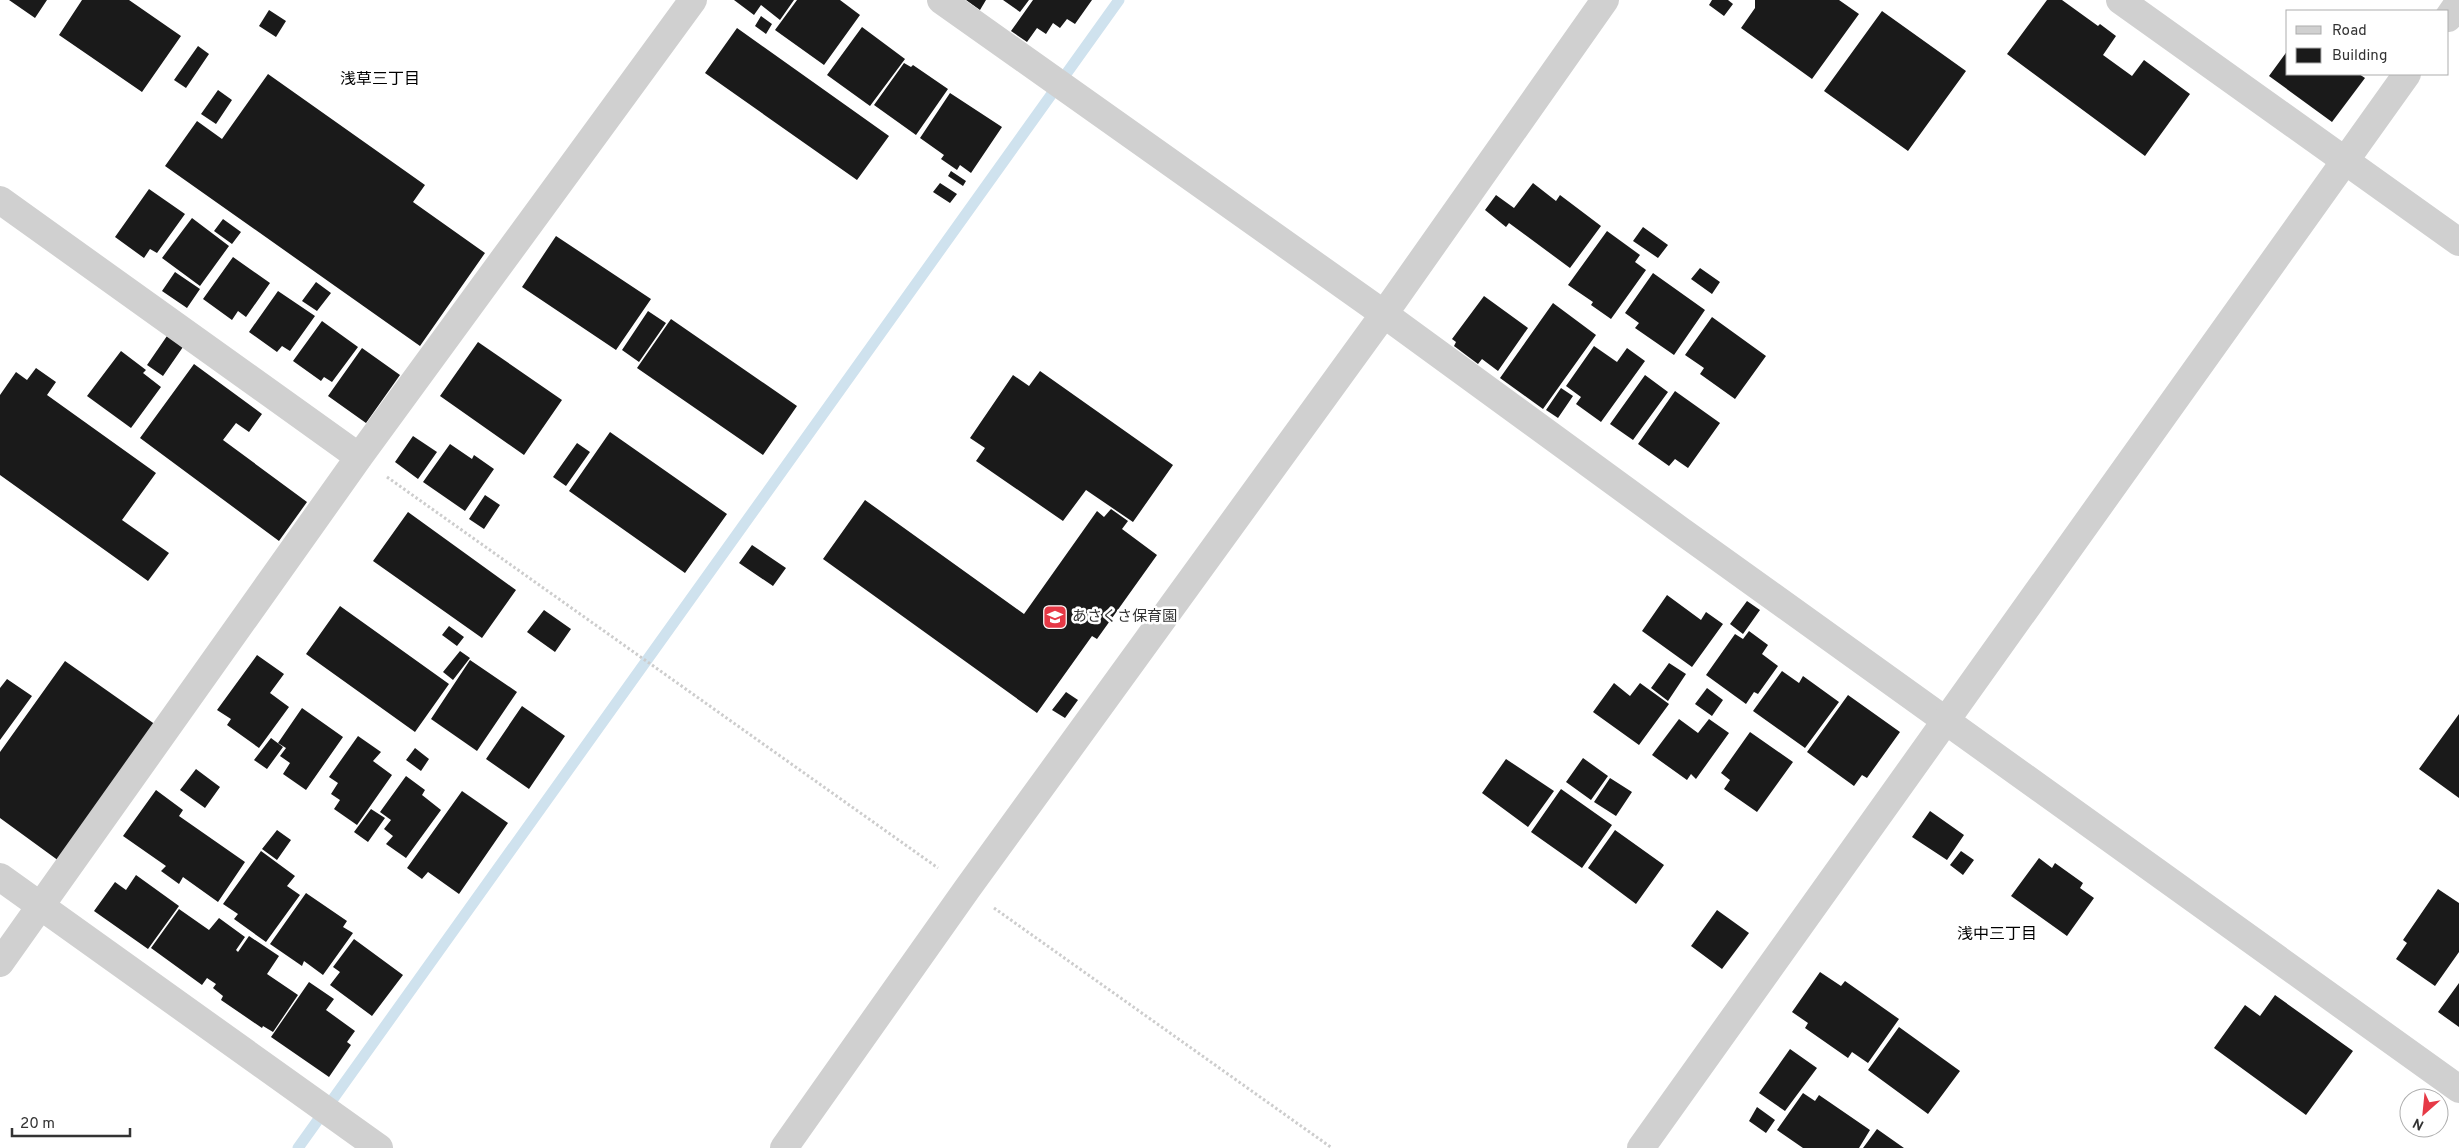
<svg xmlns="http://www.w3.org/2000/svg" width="2459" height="1148" font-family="Overpass,'Noto Sans JP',sans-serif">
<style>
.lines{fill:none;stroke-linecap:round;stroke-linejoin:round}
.stream{stroke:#cfe2ee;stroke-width:11}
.building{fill:#1a1a1a}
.path{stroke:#cdcdcd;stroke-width:3;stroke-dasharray:2.5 2.5;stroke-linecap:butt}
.minor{stroke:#d0d0d0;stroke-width:28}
.tertiary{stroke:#d0d0d0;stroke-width:28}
.labels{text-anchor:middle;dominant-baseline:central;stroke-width:5;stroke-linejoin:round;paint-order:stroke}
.poi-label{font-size:15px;fill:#333;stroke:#fff;text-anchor:start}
.neighbourhood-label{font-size:16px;fill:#000;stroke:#fff}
</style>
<rect width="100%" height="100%" fill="#fff"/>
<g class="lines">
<!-- stream -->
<path class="stream" d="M298,1148L1119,0"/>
</g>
<!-- building -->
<path class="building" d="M9,0H47L35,18Z
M82,0H129L181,36L142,92L59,35Z
M734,0H794L780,20L761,5L754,15Z
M797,0H840L860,15L824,65L775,30Z
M966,0H986L980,10Z
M1003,0H1029L1020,12Z
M1033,0H1092L1075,24L1067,19L1060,28L1053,23L1046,34L1037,28L1027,42L1011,31Z
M1712,0H1728L1733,4L1724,16L1709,5Z
M1755,0H1839L1859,14L1812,79L1741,28L1755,8Z
M2047,0H2062L2098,26L2100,24L2116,36L2103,55L2132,76L2144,60L2190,94L2145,156L2007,54Z
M269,10L286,21L276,37L259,26Z
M1882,11L1966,71L1908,151L1824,91Z
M761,16L772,24L766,34L755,26Z
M862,27L905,59L870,106L827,75Z
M737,28L889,136L857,180L705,73Z
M198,46L209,54L186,88L174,80Z
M2288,50V74H2359L2365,78L2332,122L2269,76Z
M904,63L911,67L913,65L948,89L916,135L874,105Z
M268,74L425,185L413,202L485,253L420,346L165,166L197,121L222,139Z
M218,90L232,100L216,124L201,114Z
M950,93L1002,127L971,173L960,165L957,170L941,159L944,155L920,138Z
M951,171L966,181L963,186L948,176Z
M940,183L957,194L950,203L933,192Z
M1533,183L1556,201L1560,195L1601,226L1570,268L1509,223L1506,227L1485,210L1496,195L1514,208Z
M149,189L185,214L157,253L150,249L144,258L115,237Z
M192,218L229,246L200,286L162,258Z
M223,219L241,232L232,244L214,231Z
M1643,227L1668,245L1658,258L1633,241Z
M1607,231L1640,255L1635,262L1646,270L1611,319L1591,305L1593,302L1568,285Z
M556,236L651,299L616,350L522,287Z
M233,257L270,283L246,317L238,311L232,320L203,299Z
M1700,268L1720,282L1712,294L1691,279Z
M175,272L200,289L187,308L162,291Z
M1653,273L1705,310L1674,355L1635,328L1639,323L1625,313Z
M316,282L331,293L317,311L302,301Z
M278,291L315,316L290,351L282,346L277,352L249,332Z
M1484,296L1528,328L1498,371L1482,359L1478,364L1454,346L1456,342L1452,339Z
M1553,303L1596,335L1543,409L1500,378Z
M648,311L666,323L639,362L622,350Z
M1712,317L1766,356L1735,399L1700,374L1704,368L1685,355Z
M671,319L797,406L763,455L637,368Z
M322,321L358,347L332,382L324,377L321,381L293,361Z
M167,336L183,347L163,376L147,365Z
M478,342L562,400L524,455L440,396Z
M1594,346L1617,362L1627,348L1645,361L1601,422L1576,404L1581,397L1566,386Z
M362,348L400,375L366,423L328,396Z
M121,351L146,370L143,373L161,387L131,428L87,396Z
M194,364L262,414L249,432L236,423L223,440L307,502L279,541L140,438Z
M36,368L56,382L47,395L156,473L122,520L169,553L148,581L0,475V395L16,372L27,380Z
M1040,371L1173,465L1133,522L1086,490L1063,521L976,461L985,448L970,438L1013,375L1029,386Z
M1645,375L1668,392L1633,440L1610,424Z
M1561,388L1573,396L1558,418L1546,410Z
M1675,391L1720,423L1688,468L1675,459L1669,466L1638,444Z
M610,432L727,514L685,573L569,491Z
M413,436L437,452L418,479L395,462Z
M577,443L590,452L566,486L553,477Z
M450,444L472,459L474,455L494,469L465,511L423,482Z
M485,495L500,505L484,529L469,519Z
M865,500L1024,614L1097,511L1104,517L1111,509L1128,521L1122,529L1157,555L1097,639L1092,636L1037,713L823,559Z
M408,512L516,590L482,638L373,561Z
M752,545L786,568L773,586L739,563Z
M1667,595L1701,620L1706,612L1723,624L1692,667L1642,631Z
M1747,601L1760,610L1743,634L1730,624Z
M340,606L449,684L415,732L306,654Z
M544,610L571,629L555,652L527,632Z
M449,626L464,637L457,646L442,635Z
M1749,631L1768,645L1762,654L1778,666L1758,694L1754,692L1746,704L1706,675L1735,634L1743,639Z
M460,651L470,658L453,680L443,672Z
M257,655L284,674L270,693L289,707L259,748L227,725L231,719L217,710Z
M470,660L517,692L477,751L431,719Z
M65,661L156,725L59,861L0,818V752Z
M1669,663L1686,674L1668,701L1651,688Z
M1782,671L1799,683L1803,676L1839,702L1805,748L1753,711Z
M7,679L32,696L0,740V688Z
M1614,683L1630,696L1640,683L1669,704L1639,745L1593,712Z
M1707,688L1723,700L1712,716L1695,704Z
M1066,692L1078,700L1065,718L1052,710Z
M1848,695L1900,732L1867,778L1862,775L1854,786L1807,752Z
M522,706L565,736L529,789L486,759Z
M302,708L343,737L306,790L283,774L290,763L280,756L286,748L278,743Z
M2459,714V798L2419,769Z
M1679,719L1698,733L1709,719L1729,733L1696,779L1691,774L1687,780L1652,755Z
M1750,732L1793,762L1757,812L1724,789L1730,780L1721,773Z
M358,736L381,752L373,761L392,775L357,825L334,809L340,800L331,794L338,783L329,777Z
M271,738L283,747L267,769L254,760Z
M415,748L429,759L421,771L406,760Z
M1583,758L1608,776L1591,800L1566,782Z
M1506,759L1554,791L1528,827L1482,793Z
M196,769L220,787L205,808L180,790Z
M406,776L425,790L422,795L441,810L406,858L386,844L393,836L384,829L391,820L380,812Z
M1610,778L1632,792L1616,816L1594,802Z
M1561,789L1612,825L1582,868L1531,832Z
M156,790L183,810L179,816L245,862L218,902L183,877L179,884L161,871L166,866L123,836Z
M462,791L508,823L459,894L428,872L422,879L407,868Z
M371,809L385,818L368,842L354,832Z
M1930,811L1964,835L1947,860L1912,837Z
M277,830L291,840L277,860L262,849Z
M1615,830L1664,865L1636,904L1588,868Z
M261,851L295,876L287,886L300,895L266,942L234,919L238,914L223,904Z
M1961,851L1974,860L1963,875L1950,865Z
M2039,858L2052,868L2055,863L2083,883L2080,888L2094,898L2067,936L2011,896Z
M136,875L179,906L148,949L94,911L115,882L126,890Z
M2438,889L2459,903V952L2435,986L2396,959L2407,943L2403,940Z
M306,893L347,921L343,927L353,933L323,975L304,961L302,966L270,944Z
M179,909L209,930L219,918L245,937L236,950L238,952L249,936L279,956L267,974L298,995L273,1032L263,1026L262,1028L221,1000L223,996L213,988L216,984L207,978L202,985L151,948Z
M1717,910L1749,933L1722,969L1691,946Z
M354,939L403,975L372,1016L330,985L340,972L333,967Z
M1820,972L1841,986L1845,981L1899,1019L1868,1063L1852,1052L1848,1058L1805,1028L1808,1023L1792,1012Z
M309,982L334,999L326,1010L355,1031L347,1042L351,1045L329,1077L271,1037Z
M2459,983V1027L2438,1012Z
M2275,995L2353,1051L2306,1115L2214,1048L2245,1005L2260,1016Z
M1899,1027L1960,1071L1928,1114L1868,1070Z
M1790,1049L1817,1068L1785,1111L1759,1093Z
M1803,1093L1815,1101L1819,1095L1870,1130L1859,1148H1803L1777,1130Z
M1757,1107L1775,1120L1766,1133L1749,1121Z
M1877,1129L1904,1148H1863Z"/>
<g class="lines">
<!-- path -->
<path class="path" d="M387,477L938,868
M994,908L1332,1148"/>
<!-- minor -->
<path class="minor" d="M941,0L1384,314L1680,530L2459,1089
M2120,0L2459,242
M0,200L359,457
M0,877L379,1148
M0,963L359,457L693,0
M784,1148L967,889L1384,314L1605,0"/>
<!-- tertiary -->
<path class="tertiary" d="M2448,18L2459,2
M1641,1148L2407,74"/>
</g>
<!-- icons -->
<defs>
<g id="school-square" transform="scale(1.25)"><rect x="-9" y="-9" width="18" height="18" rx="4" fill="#e63946" stroke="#fff"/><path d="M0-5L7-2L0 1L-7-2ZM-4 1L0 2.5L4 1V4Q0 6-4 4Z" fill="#fff"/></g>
</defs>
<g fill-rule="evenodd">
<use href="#school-square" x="1055" y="617"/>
</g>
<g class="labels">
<!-- poi labels -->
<g class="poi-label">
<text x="1072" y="617">あさくさ保育園</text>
</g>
<!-- neighbourhood labels -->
<g class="neighbourhood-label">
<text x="380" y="80">浅草三丁目</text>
<text x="1997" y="935">浅中三丁目</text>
</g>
</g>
<!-- legend -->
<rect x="2286" y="10" width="162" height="65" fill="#ffffff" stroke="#adadad"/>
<rect x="2296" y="26" width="25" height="8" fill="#d0d0d0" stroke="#adadad"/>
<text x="2332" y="35" font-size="15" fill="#333333">Road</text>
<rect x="2296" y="48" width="25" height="15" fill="#1a1a1a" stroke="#adadad"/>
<text x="2332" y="60" font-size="15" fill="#333333">Building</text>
<!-- north arrow -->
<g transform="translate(2424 1113) rotate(207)"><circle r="24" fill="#ffffff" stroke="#adadad"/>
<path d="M0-4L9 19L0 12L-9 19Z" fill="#e63946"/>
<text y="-8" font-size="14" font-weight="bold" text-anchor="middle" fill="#333333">N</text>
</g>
<!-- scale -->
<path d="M12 1128v8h118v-8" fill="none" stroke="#333333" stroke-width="2.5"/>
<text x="20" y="1128" font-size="15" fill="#333333" stroke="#ffffff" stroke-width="4" paint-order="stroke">20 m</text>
</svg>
